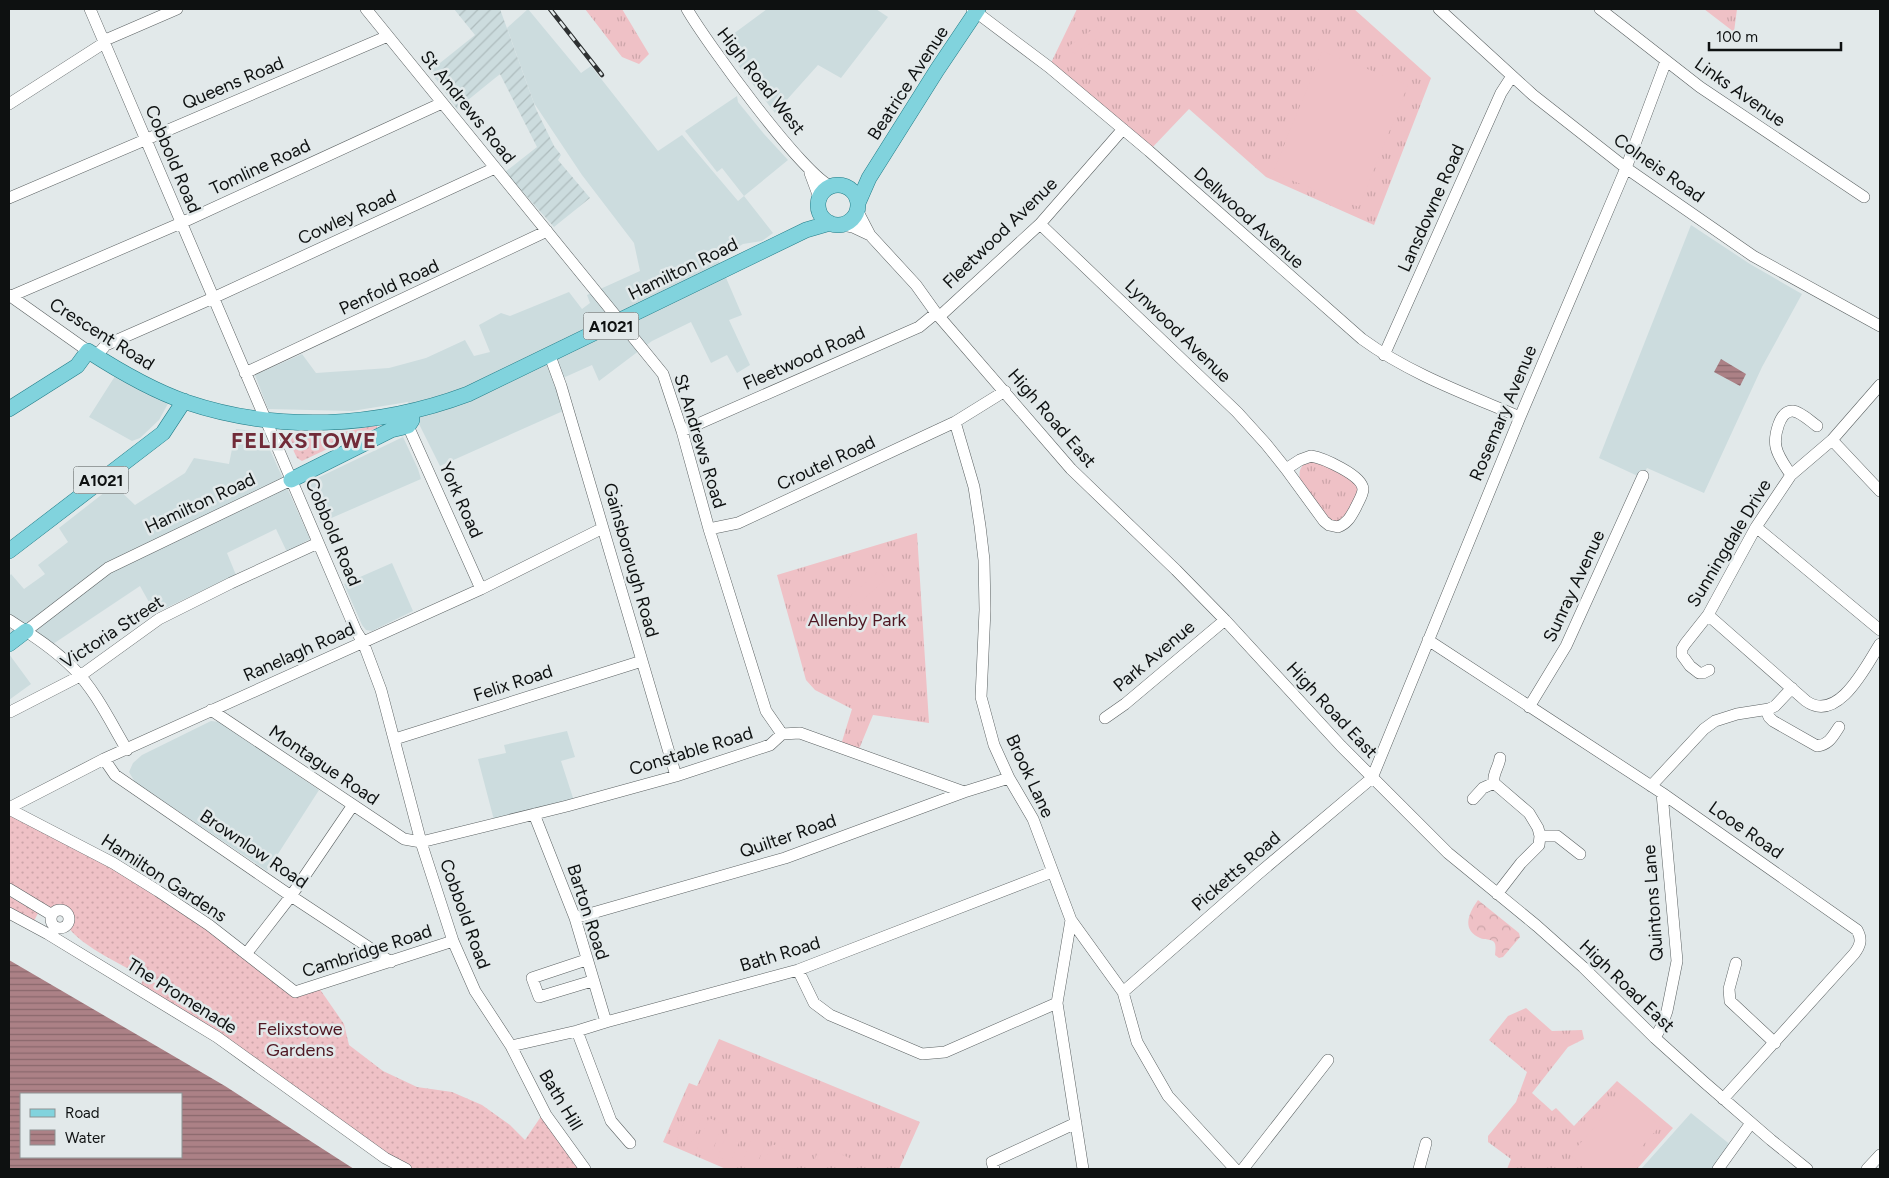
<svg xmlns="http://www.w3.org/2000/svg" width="1889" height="1178" font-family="Figtree,sans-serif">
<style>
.built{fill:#ccdcde}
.industrial{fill:url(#industrial-furrows)}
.grass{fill:url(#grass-tufts)}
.forest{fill:url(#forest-crowns)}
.garden{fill:url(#garden-dots)}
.pitch{fill:#efc1c6}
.water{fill:url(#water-rules);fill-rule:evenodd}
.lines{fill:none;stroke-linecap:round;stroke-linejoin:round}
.minor-casing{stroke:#5b6162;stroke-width:12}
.major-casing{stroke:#227c87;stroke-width:16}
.minor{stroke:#fff;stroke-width:11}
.major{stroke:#81d3dd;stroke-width:15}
.rail-casing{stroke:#2e3132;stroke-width:4.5}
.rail{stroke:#e2e9ea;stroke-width:2.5;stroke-dasharray:8;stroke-linecap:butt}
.labels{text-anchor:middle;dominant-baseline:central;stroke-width:5;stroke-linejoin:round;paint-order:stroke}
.shield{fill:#e2e9ea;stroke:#4e5252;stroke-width:1}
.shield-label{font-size:16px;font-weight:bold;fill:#0e1111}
.street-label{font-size:18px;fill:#0e1111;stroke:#e2e9ea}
.park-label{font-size:18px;fill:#4f1823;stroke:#e2e9ea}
.district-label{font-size:22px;font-weight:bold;letter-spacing:1px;fill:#712b38;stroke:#e2e9ea}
</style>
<defs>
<pattern id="industrial-furrows" width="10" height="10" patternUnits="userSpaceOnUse" patternTransform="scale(1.25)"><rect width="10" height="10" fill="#ccdcde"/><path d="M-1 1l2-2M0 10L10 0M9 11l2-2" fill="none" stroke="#aebcbd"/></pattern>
<pattern id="grass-tufts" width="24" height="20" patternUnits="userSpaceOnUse" patternTransform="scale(1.25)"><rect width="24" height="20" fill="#efc1c6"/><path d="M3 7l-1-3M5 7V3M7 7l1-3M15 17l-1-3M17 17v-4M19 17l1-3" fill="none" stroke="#cca5a9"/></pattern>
<pattern id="forest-crowns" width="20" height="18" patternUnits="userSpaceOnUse" patternTransform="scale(1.25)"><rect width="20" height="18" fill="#efc1c6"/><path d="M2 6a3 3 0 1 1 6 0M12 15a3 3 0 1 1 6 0" fill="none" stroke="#cca5a9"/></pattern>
<pattern id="garden-dots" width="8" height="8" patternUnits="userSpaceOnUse" patternTransform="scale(1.25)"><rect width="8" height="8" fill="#efc1c6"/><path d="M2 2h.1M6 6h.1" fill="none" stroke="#cca5a9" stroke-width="1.8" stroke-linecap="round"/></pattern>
<pattern id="water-rules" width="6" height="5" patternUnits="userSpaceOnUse" patternTransform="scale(1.25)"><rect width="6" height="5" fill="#ac8186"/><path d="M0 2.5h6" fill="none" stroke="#8a686c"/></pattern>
</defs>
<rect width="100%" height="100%" fill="#e2e9ea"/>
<!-- built -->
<path class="built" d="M528,9L581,73L591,66L658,151L682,135L738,201L744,196L722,168L717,172L685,131L737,96L738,102L764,134L788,160L744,196L773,233L762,241L743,244L718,259L742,315L729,320L750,365L737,373L727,355L711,363L691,322L652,341L599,381L592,365L554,382L563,411L440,466L408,402L352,411L268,409L255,375L302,354L316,373L389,368L426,358L465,340L474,356L490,352L479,325L501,313L510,316L569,292L582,309L590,303L587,295L640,271L634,243L582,175L534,103L507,28Z
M767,9H876L888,17L841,78L818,65L775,113L721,43Z
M1691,225L1750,264L1802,294L1762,367L1704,493L1647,468L1642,478L1599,458Z
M117,373L170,400L159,420L140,438L132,441L89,417Z
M236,429L262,432L310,539L287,552L276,529L227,553L236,575L155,613L140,586L53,644L37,632L9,651V577L11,574L24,589L45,574L38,565L68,542L59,528L114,485L135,505L185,473L194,458L229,464Z
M403,437L418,469L421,479L320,523L305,484Z
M392,563L413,611L372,631L366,630L362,625L344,584Z
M9,654L31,684L9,700Z
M211,721L220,722L319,790L267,871L135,782L129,772L133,763L142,755Z
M567,731L575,757L561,761L574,801L494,820L478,759L506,753L504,745Z
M1691,1113L1732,1146L1716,1169H1641Z"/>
<!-- industrial -->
<path class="industrial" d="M454,9H500L536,109L554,146L561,155L558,160L590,198L554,227L505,172L537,147L500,74L457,109L430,71L475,35Z"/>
<!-- grass -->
<path class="grass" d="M585,9H622L649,54L639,64L622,57Z
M1077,9H1354L1431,78L1374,225L1266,177L1189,109L1149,151L1049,67Z
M1704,9H1737L1734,32Z
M1313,459L1353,478L1360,489L1342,521L1330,522L1300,482C1298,469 1301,464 1313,459Z
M917,533L929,723L873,715L857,754L840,748L852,709L815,690L806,680L777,575Z
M1526,1008L1552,1031L1582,1030L1584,1039L1568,1047L1532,1093L1552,1111L1556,1108L1574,1126L1617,1081L1673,1128L1637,1169H1507L1511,1159L1488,1142V1136L1516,1102L1527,1072L1489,1040L1508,1016Z
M719,1039L920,1122L899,1169H726L663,1142L689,1083L697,1086Z"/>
<!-- forest -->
<path class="forest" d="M1478,900L1519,933L1520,937L1503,957L1499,958L1495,955C1498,934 1489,943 1478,937C1461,928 1470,911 1478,900Z"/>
<!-- garden -->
<path class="garden" d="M377,425V428L346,440L302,461L297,458L287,437L292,432H344Z
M9,812L89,853L176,906L292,995L319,988L344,1024L349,1045L383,1071L417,1087L452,1092L482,1105L510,1125L525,1140L542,1115L580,1169H410L139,988L143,980L156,983L228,1026L159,982L164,978L163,976L156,980H149C127,967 82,947 68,927L70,924C71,914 65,908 55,911L9,886Z
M9,896L38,913L33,923L9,910Z"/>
<!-- pitch -->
<path class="pitch" d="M1096,27L1102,36L1074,54L1069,46Z
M1322,51L1408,85L1359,207L1273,173Z
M879,571L886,579L856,606L848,598Z
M1624,1093L1660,1126L1622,1169H1586L1570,1155Z
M689,1110L703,1116L691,1144L677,1139Z
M709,1118L723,1124L711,1154L697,1148Z
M729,1127L743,1132L731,1162L718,1157Z
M753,1136L766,1142L755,1169H749L741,1166Z
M772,1144L785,1149L777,1169H762Z
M820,1146L850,1158L846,1169L815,1159Z"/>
<!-- water -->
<path class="water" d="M1721,359L1746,374L1740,386L1714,372Z
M9,960L225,1086L354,1169H9ZM21,1094H181V1157H21Z"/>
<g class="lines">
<!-- minor casing -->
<g class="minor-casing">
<path id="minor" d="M90,9L356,631L363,642L381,690L421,842L453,941L475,991L511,1046L546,1115L585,1169
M366,9L663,374L682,431L709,529L766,711L782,734
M687,9C704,39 806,180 833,187
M972,9L1049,67L1149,151L1362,339C1410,374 1466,394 1520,417
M1439,9L1533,95L1626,168L1753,256L1880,326
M1600,9L1700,87L1864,197
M103,41L177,9
M9,104L104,43
M810,173L820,200
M9,198L388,36
M857,210L870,235L916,285L936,313L1071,469L1176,570L1225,620L1341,746L1448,853L1537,926L1583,967L1655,1038L1704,1082L1771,1140L1807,1169
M1040,224L1237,412L1266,444L1286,469L1300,460L1311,456C1323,458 1362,475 1363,489C1363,495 1358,502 1356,507C1351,516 1348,523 1338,527L1329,525L1324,521L1286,469
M843,225L853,227L870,235
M9,295L88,351
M9,297L181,223L442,103
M940,316L1040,224L1123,129
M1384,355L1501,93L1512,76
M96,356L106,345L213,298L495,168
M550,356L561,386L676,776
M245,373L547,231
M1005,391L955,422L974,487L980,526L984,560L985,610L981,697L994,745L1009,778L1033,819L1071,920L1057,1003L1083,1169
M408,426L481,589
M682,431L919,327L936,313
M1832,440L1880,491
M1791,475C1786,467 1778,457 1776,447C1774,437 1779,410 1793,411C1801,412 1810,421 1817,426
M1756,527L1880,630
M709,529L738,523L955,422
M1708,615L1806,701C1838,724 1866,666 1880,644
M9,620C32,635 54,649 74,669C95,690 111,723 127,750
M26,631L108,568L291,480
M1428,640L1662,793L1857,930C1862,939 1861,945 1854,954L1723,1099
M1709,670L1703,673H1699L1690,666L1682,655V649L1685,644L1708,615L1756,527L1791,475L1832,440L1880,385
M1529,707L1566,646L1643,476
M211,710L404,839L421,842L567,806L676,776L770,745L782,734L800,733L964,792
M1766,710L1769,717L1773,721L1817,746C1829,745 1833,736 1839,727
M9,711L10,712L80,676L159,619L231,583L318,543
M1105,718L1125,704L1225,620
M395,739L642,661
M104,759L115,775L291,896L391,962
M1651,786L1704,729L1715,721L1737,714L1769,709L1775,706L1792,688
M1473,799L1483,788L1494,783
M9,808L104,759L481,589L603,528
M9,809L113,863L158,891L209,925L295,992L453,941
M534,814L575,918L606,1022
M1540,836H1557L1580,854
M9,889L52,915
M1497,894L1521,863L1539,845L1540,836L1538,828L1529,813L1494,783C1492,774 1499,767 1500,758
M51 919a9 9 0 1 1 18 0a9 9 0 1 1-18 0Z
M9,913L48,934L217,1037L385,1158L406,1169
M575,918L785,858L964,792L1009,778
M1071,920L1123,992L1137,1042L1168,1096L1235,1169
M246,954L291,896L353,805
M586,960L532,978L539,997L592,981
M1736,963L1729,989L1730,1001L1775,1043
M798,970L814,1003L830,1015L922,1054L945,1052L1057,1003
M1123,992L1258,874L1372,778L1520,417L1626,168L1666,61
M577,1031L611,1121L630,1143
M1655,1038L1662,1025L1667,1011L1677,961L1662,793
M511,1046L577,1031L606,1022L798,970L1052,872
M994,1169L992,1162L1076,1123
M1243,1169L1328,1060
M1419,1169L1426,1143
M1718,1169L1751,1123
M1867,1169L1880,1155"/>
</g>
<!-- major casing -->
<g class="major-casing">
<path id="major" d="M818 205a20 20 0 1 1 40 0a20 20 0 1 1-40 0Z
M858,203L869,178L937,70L978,9
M9,409L77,366L88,351C119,371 151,390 186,402C278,433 377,428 468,394L806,230L830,223
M291,480L391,430L408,426L412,420L411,412
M9,551L163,433L184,401
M9,644L26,631"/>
</g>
<!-- minor -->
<use href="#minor" class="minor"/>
<!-- major -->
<use href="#major" class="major"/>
<!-- rail casing -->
<g class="rail-casing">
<path id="rail" d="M550,9L602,75"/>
</g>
<!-- rail -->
<use href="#rail" class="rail"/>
</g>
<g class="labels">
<!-- shield labels -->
<g class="shield">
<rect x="583.5" y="312.5" width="55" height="27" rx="4"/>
<rect x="73.5" y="466.5" width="55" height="27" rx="4"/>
</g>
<g class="shield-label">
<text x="611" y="326">A1021</text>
<text x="101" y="480">A1021</text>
</g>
<!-- street labels -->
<g class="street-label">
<text transform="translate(761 81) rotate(52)">High Road West</text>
<text transform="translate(233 83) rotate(-23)">Queens Road</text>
<text transform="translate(908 83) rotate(-57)">Beatrice Avenue</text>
<text transform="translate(1740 92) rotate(35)">Links Avenue</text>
<text transform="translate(468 107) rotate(51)">St Andrews Road</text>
<text transform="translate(173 159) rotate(67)">Cobbold Road</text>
<text transform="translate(260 167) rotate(-25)">Tomline Road</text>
<text transform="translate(1659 168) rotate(35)">Colneis Road</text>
<text transform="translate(1431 208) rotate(-66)">Lansdowne Road</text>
<text transform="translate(347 217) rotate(-25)">Cowley Road</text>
<text transform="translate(1249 218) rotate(42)">Dellwood Avenue</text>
<text transform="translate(1000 233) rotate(-44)">Fleetwood Avenue</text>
<text transform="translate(683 269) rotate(-26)">Hamilton Road</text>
<text transform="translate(389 287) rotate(-25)">Penfold Road</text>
<text transform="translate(1178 331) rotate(44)">Lynwood Avenue</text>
<text transform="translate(102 334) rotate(32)">Crescent Road</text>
<text transform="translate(804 358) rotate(-24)">Fleetwood Road</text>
<text transform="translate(1503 413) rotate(-67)">Rosemary Avenue</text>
<text transform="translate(1052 418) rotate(49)">High Road East</text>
<text transform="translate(700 441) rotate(73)">St Andrews Road</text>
<text transform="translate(826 463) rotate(-25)">Croutel Road</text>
<text transform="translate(461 500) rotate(66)">York Road</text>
<text transform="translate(200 503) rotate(-25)">Hamilton Road</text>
<text transform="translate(333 532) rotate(67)">Cobbold Road</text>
<text transform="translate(1729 543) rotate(-59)">Sunningdale Drive</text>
<text transform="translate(631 560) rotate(74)">Gainsborough Road</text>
<text transform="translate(1574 586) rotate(-65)">Sunray Avenue</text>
<text transform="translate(112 632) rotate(-33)">Victoria Street</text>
<text transform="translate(299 652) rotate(-24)">Ranelagh Road</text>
<text transform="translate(1154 656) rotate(-40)">Park Avenue</text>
<text transform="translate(513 683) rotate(-18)">Felix Road</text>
<text transform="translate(1332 710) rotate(47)">High Road East</text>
<text transform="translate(691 751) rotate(-17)">Constable Road</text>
<text transform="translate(324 765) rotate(34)">Montague Road</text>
<text transform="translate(1030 776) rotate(65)">Brook Lane</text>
<text transform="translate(1746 830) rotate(35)">Looe Road</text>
<text transform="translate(788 836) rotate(-19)">Quilter Road</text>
<text transform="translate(254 849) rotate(34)">Brownlow Road</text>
<text transform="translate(1236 871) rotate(-41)">Picketts Road</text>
<text transform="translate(164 878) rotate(33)">Hamilton Gardens</text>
<text transform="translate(1653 903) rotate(-94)">Quintons Lane</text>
<text transform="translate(588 912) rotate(72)">Barton Road</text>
<text transform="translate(465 914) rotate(70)">Cobbold Road</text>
<text transform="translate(367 951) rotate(-18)">Cambridge Road</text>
<text transform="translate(780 954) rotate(-17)">Bath Road</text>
<text transform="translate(1627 986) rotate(44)">High Road East</text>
<text transform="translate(182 996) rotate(32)">The Promenade</text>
<text transform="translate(561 1100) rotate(59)">Bath Hill</text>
</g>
<!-- park labels -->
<g class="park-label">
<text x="857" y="620">Allenby Park</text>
<text x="300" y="1029">Felixstowe<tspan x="300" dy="21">Gardens</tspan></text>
</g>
<!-- district labels -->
<g class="district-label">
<text x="304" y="440">FELIXSTOWE</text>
</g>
</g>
<!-- border -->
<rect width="1889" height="1178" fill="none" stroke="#0e1111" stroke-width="20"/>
<!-- legend -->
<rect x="20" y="1093" width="162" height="65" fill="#e2e9ea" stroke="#8d9393"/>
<rect x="30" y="1109" width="25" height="8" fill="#81d3dd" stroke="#8d9393"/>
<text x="65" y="1118" font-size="15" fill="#0e1111">Road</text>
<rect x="30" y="1130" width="25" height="15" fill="url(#water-rules)" stroke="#8d9393"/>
<text x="65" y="1143" font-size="15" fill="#0e1111">Water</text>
<!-- scale -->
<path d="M1709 42v8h132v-8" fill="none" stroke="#0e1111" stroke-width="2.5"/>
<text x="1716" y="42" font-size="15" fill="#0e1111" stroke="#e2e9ea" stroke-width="4" paint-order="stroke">100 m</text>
</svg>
